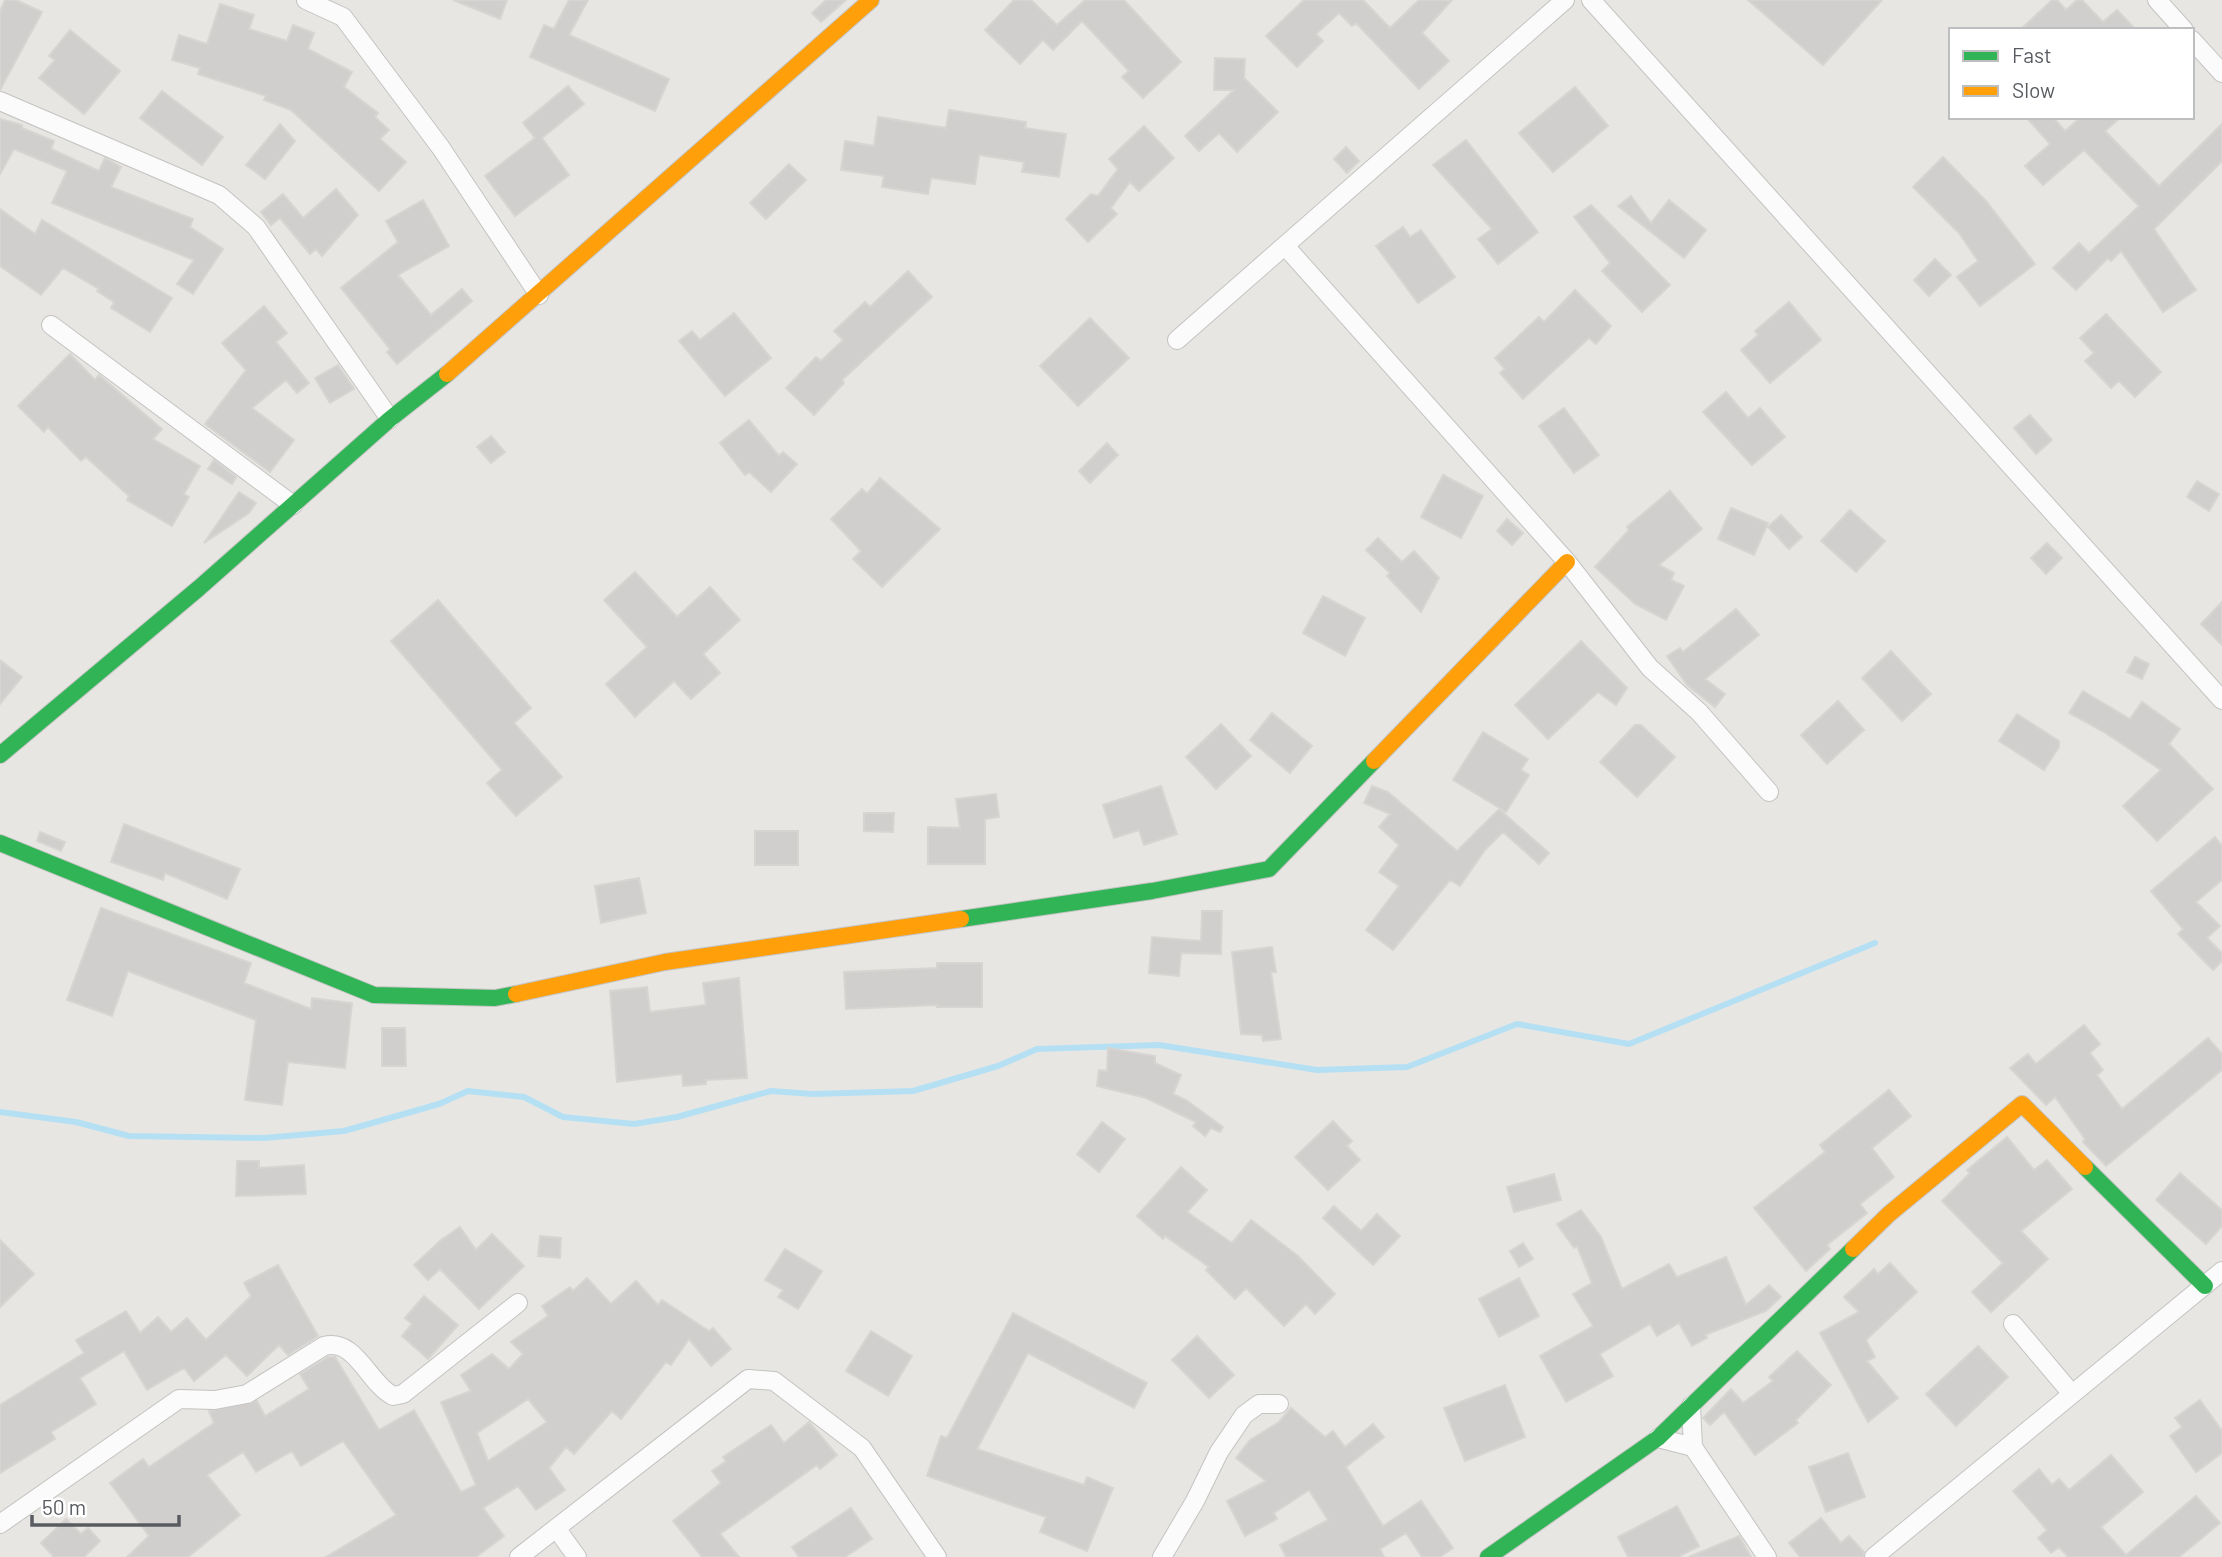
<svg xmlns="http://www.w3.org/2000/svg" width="2222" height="1557" font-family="Barlow,sans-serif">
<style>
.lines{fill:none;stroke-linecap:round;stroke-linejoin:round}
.stream{stroke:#b5e0f4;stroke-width:6}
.building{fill:#d1cfcd;stroke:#d7d5d2;stroke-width:2;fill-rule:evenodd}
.street-casing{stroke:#c3c3c2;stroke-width:20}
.fast-casing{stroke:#c4c4c4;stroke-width:18}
.slow-casing{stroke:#c4c4c4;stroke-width:18}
.street{stroke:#fcfbfb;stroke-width:18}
.fast{stroke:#30b455;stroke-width:16}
.slow{stroke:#ff9f0a;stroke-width:16}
</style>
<rect width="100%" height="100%" fill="#e8e6e2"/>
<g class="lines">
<!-- stream -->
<path class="stream" d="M0,1112L76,1122L129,1136L264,1138L344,1131L439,1104L468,1091L524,1097L563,1117L634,1124L677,1117L771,1091L813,1094L913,1091L998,1066L1037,1049L1159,1045L1317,1070L1407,1067L1517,1024L1629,1044L1875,943"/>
</g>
<!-- building -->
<path class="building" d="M5,0H16L42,12L0,90V11Z
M453,0H507L500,19Z
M569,0H588L569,35L669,79L655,111L530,57L544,25L554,29Z
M826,0H846L821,22L812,13Z
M1014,0H1031L1057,25L1085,0H1124L1181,62L1143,98L1122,77L1129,71L1082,21L1053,50L1043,40L1020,64L985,30Z
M1304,0H1363L1390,28L1419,0H1452L1422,33L1449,61L1419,89L1356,23L1352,26L1339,13L1316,34L1323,41L1297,67L1266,36Z
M1748,0H1882L1823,65Z
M2052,0H2057L2066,10L2077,0H2082L2103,22L2117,10L2136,30H2020Z
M220,4L254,15L249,29L287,41L293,25L314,33L308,49L352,72L344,87L378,113L375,117L389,130L380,139L406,162L379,191L291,110L264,100L266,96L198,74L200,68L172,60L179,35L207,44Z
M70,30L120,71L84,114L39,78L55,60L49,56Z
M1215,58L1245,59L1244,78L1278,112L1237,152L1219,133L1199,151L1185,136L1234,90H1214Z
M568,86L584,104L542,138L569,175L515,216L485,176L535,138L523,123Z
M1575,87L1608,126L1553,172L1519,133Z
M162,91L223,137L202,165L140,118Z
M949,110L1026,122L1025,128L1066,134L1059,177L1022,172L1024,162L979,155L975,184L931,178L928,194L882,187L884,176L841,170L845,141L874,146L878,117L946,128Z
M2026,117H2053L2065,131L2081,117H2121L2105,131L2159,186L2222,124V161L2154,229L2196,290L2163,312L2121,251L2111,261L2108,258L2076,290L2053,268L2079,243L2089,253L2139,206L2084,150L2043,185L2025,166L2050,144Z
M0,119L22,125V128L54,141L51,149L99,171L105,158L121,167L111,187L193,219L190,227L223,249L193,294L177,284L194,260L52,203L67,171L14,149L0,174Z
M280,124L295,141L265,179L246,165Z
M1144,126L1174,158L1139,191L1130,182L1111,208L1117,214L1088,242L1066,219L1091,194L1098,196L1118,169L1109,159Z
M1466,140L1538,232L1498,264L1478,239L1492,229L1433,165Z
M1346,147L1359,161L1347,173L1334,159Z
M1943,157L1986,201L2035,264L1980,306L1957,277L1978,261L1959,233L1913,187Z
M789,164L806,180L766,219L750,203Z
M336,189L358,215L322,256L316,249L310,254L280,218L271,225L261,212L283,194L303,218Z
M1631,196L1651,223L1669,200L1706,230L1684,258L1618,206Z
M423,200L449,246L398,275L431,315L462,289L472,301L397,364L387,352L390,349L341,288L398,242L386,221Z
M1591,205L1670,285L1642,312L1602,271L1610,263L1574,217Z
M0,209L35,234L42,220L172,298L150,332L111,308L114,302L97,291L99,289L63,268L41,295L0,266Z
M1403,227L1410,237L1421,230L1455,277L1418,303L1376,246Z
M1935,259L1951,275L1929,296L1914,280Z
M908,271L932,297L842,380L844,383L814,415L786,388L816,357L821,361L843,340L834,331L865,302L870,307Z
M1575,290L1611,326L1596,344L1589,338L1523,399L1500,373L1505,369L1495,358L1539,317L1544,322Z
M1789,302L1821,340L1770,383L1741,350L1758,335L1755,331Z
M264,306L287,333L276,342L309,383L297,393L286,380L252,408L294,440L270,472L205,424L246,370L222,343Z
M734,313L771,358L725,396L679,341L692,331L700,340Z
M2106,314L2161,372L2135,397L2119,381L2111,388L2085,361L2094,353L2080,338Z
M1090,318L1129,358L1078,406L1040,366Z
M70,354L95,380L99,375L162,429L153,439L200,466L184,494L189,497L172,526L127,500L129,496L86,457L81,461L48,427L44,432L18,406Z
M338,365L354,389L330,403L315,378Z
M1726,392L1748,418L1760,408L1785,437L1752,465L1703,412Z
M1564,408L1599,455L1574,473L1539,426Z
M2030,415L2052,440L2036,454L2014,428Z
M749,420L779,456L783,452L797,464L771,492L749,472L745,475L720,443Z
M491,436L505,452L491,463L477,447Z
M1107,443L1118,455L1090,483L1079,471Z
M214,460L236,477L232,484L208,469Z
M1443,475L1483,496L1461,538L1421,517Z
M880,478L940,529L882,587L853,559L861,551L831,519L862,489L867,494Z
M2197,481L2219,494L2209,511L2187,497Z
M1670,491L1702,529L1659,565L1674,573L1671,580L1684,586L1666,620L1635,604L1595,567L1629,530L1627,527Z
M239,492L256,503L249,513L204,543Z
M1731,508L1768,523L1754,555L1718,539Z
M1850,510L1885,541L1856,572L1821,541Z
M1781,515L1802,537L1789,549L1768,527Z
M1507,519L1523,533L1512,545L1497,531Z
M1378,538L1402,562L1414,551L1439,578L1421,612L1387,576L1390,573L1366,550Z
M2047,543L2062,558L2046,574L2031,558Z
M635,572L677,617L710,587L740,620L703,654L720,673L691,699L674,681L635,717L606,684L647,647L604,600Z
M1323,596L1365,618L1345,656L1303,633Z
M438,600L531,708L514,723L562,777L516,816L487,783L502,770L391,641Z
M2222,602V645L2201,624Z
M1736,609L1759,635L1705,679L1725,694L1715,707L1687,685L1667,656L1680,648L1683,652Z
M1581,641L1627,688L1616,705L1598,692L1548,739L1515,705Z
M1891,651L1931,694L1902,721L1862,678Z
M2135,657L2149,664L2142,679L2127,672Z
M0,660L22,677L0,704Z
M2083,691L2130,719L2142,702L2180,729L2169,744L2213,789L2157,841L2123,806L2161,770L2104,732L2069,713Z
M1838,701L1864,730L1827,764L1801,735Z
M1272,713L1312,746L1290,773L1250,740Z
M2017,714L2059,741V747L2044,770L1999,741Z
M1221,724L1251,756L1216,789L1186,757Z
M1635,725H1641L1675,757L1637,797L1600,762Z
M1483,732L1528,759L1521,770L1529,775L1506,812L1453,780Z
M1161,786L1177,834L1144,845L1139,830L1114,838L1103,805Z
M1372,786L1388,792L1457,851L1499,809L1549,853L1539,864L1503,832L1485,850L1460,886L1450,880L1393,950L1366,930L1399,886L1379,872L1399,845L1379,827L1390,814L1364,803Z
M996,794L999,817L985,819V864H928V827L960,828L956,799Z
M864,813H894L893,832L864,831Z
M124,824L240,869L227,899L165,873L163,880L111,862Z
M755,831H798V865H755Z
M40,832L65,842L61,851L37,841Z
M2215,837L2222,846V880L2196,902L2220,926L2207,938L2222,953V961L2213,970L2178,934L2183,929L2151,891Z
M639,878L646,913L601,923L595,886Z
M101,908L251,963L244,983L311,1009L312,998L352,1003L345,1068L288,1062L282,1105L245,1100L256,1020L128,971L112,1016L67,1000Z
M1202,911H1222L1221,954L1181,953L1179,976L1149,973L1152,937L1201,941Z
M1272,947L1276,972H1271L1281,1039L1263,1041L1262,1035L1241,1034L1232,952Z
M937,963H982V1007H937V1005L846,1009L844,972L937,968Z
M739,978L747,1078L706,1080V1084L683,1086L682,1074L617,1082L610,991L647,987L650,1012L706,1005L703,983Z
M2084,1025L2100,1044L2090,1053L2103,1070L2097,1075L2122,1109L2208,1038L2222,1054V1070L2106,1166L2083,1142L2085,1139L2055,1097L2046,1105L2010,1068L2028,1054L2036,1064Z
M382,1028H405L406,1066H382Z
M1108,1048L1155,1056V1063L1181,1075L1173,1094L1186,1100L1223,1127L1220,1132L1211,1128L1205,1136L1193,1126L1196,1122L1146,1098L1097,1086L1099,1070L1107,1071Z
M1889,1090L1911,1116L1872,1148L1894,1177L1860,1204L1867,1213L1827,1245L1830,1249L1806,1271L1754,1208L1825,1152L1820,1145Z
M1333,1121L1352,1141L1347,1146L1360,1160L1328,1190L1295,1157Z
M1102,1122L1125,1139L1099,1172L1077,1154Z
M2007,1137L2034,1170L2047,1160L2072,1189L2021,1231L2048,1259L1991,1312L1972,1292L2003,1263L1942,1201L1970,1173L1967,1170Z
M237,1161H259V1168L304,1165L306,1194L236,1196Z
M1181,1167L1207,1190L1187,1212L1232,1243L1251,1220L1298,1256L1335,1294L1315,1314L1306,1304L1284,1326L1246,1288L1235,1299L1206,1270L1209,1267L1165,1236L1163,1239L1137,1216Z
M2180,1173L2222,1210V1226L2206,1244L2156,1200Z
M1554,1174L1561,1200L1514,1212L1507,1187Z
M1334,1206L1361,1231L1377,1214L1400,1236L1373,1265L1323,1218Z
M1581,1210L1601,1237L1622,1289L1669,1264L1677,1277L1726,1257L1746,1305L1769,1285L1781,1297L1766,1311L1705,1335L1707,1338L1692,1346L1679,1323L1657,1336L1650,1324L1600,1354L1613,1376L1566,1402L1540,1356L1593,1326L1573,1294L1592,1283L1577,1246L1574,1248L1557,1224Z
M460,1227L476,1250L492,1234L524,1266L479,1309L440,1269L428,1280L414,1265L441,1240Z
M540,1236L561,1238L560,1258L538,1256Z
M0,1240L34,1274L0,1307Z
M1523,1243L1533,1259L1519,1267L1510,1251Z
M785,1249L822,1271L798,1309L778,1297L783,1290L765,1280Z
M1890,1263L1917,1292L1866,1340L1875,1357L1867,1361L1898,1398L1868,1422L1820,1333L1859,1312L1844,1297L1874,1269L1878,1274Z
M278,1265L318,1336L288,1355L279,1345L247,1376L226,1355L194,1381L184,1368L147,1390L124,1351L80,1378L96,1404L51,1432L55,1439L0,1473V1405L84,1353L76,1340L126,1311L140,1333L158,1317L171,1332L187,1318L206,1340L251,1296L244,1283Z
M587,1278L611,1304L636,1281L658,1305L662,1300L709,1331L713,1328L731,1349L711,1366L689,1339L671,1365L666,1362L621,1419L612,1411L574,1454L566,1447L549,1468L565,1490L536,1510L518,1486L483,1508L504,1536L476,1557H326L396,1515L343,1441L301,1466L292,1451L256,1472L243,1452L207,1475L240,1515L188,1557H127L149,1536L110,1483L143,1459L149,1467L214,1423L209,1411L257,1401L265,1416L309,1389L300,1374L328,1357H335L379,1430L414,1410L461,1492L476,1485L441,1402L471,1391L461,1375L492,1354L509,1369L523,1354L511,1342L548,1316L542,1306L570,1287L573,1291ZM528,1399L547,1422L488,1461L477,1433Z
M1519,1278L1539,1316L1499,1337L1479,1299Z
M424,1296L458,1325L428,1359L402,1336L412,1324L405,1318Z
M1013,1313L1147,1383L1134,1408L1028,1353L977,1449L1084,1485L1087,1477L1113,1488L1087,1551L1040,1532L1046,1517L927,1476L941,1436L947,1438Z
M871,1331L912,1356L888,1396L846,1371Z
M1197,1336L1234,1375L1209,1398L1172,1360Z
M1978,1346L2008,1377L1956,1426L1926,1394Z
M1797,1351L1831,1385L1796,1420L1798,1423L1755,1455L1724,1412L1710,1425L1703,1418L1731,1389L1743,1403L1773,1381L1769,1377Z
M1505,1385L1525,1437L1465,1461L1444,1408Z
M2200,1400L2222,1431V1453L2196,1472L2170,1436L2182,1427L2175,1418Z
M1291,1408L1325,1437L1333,1431L1345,1447L1373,1424L1384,1437L1346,1467L1383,1526L1421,1501L1453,1548L1440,1557H1422L1406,1533L1380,1549L1384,1557H1286L1280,1545L1328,1520L1309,1490L1274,1513L1277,1519L1245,1536L1227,1501L1266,1481L1236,1458L1250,1440L1279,1422Z
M809,1422L837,1455L820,1469L817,1465L720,1534L739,1557H702L673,1521L721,1483L712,1471L726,1461L723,1457L771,1425L784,1443Z
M1848,1453L1865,1497L1826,1512L1809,1467Z
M2111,1455L2143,1492L2101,1527L2126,1555L2196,1496L2220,1523L2179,1557H2068L2059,1547L2051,1553L2038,1538L2047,1530L2013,1491L2039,1469L2052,1485L2059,1479L2069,1490Z
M1677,1506L1699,1546L1678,1557H1628L1618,1537Z
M851,1508L872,1539L845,1557H799L792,1547Z
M1821,1518L1841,1543L1849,1536L1864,1552L1863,1557H1800L1789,1543Z
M66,1519L81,1534L88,1528L100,1541L84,1557H54L41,1543Z
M1739,1536L1751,1557H1689Z"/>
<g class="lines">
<!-- street casing -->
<g class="street-casing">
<path id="street" d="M306,0L343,17L441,148L539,295
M1591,0L2222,700
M2157,0L2184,30
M2192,40L2222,73
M0,101L219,195L256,227L390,419
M1286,247L1567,562L1650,668L1699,712L1769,792
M51,325L293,505
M1177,340L1565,0
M2013,1324L2072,1394
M1691,1406L1693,1447L1767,1557
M1658,1438L1693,1447
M0,1524L179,1399L215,1400L247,1394L324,1346C356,1338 368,1383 393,1396L403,1394L518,1303
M556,1528L577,1557
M519,1557L748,1379L774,1381L862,1448L937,1557
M1162,1557L1195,1501L1219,1452L1244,1415L1259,1404H1279
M1874,1557L2222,1271"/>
</g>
<!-- fast casing -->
<g class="fast-casing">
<path id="fast" d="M0,755L199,588L390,419L447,374
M0,843L374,995L495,998L516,994
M961,919L1152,891L1269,869L1374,761
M2085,1167L2205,1286
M1488,1557L1658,1438L1853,1249"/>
</g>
<!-- slow casing -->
<g class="slow-casing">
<path id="slow" d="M447,374L871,0
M1374,761L1567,562
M516,994L665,962L961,919
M1853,1249L1889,1214L2022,1104L2085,1167"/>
</g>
<!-- street -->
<use href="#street" class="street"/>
<!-- fast -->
<use href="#fast" class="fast"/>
<!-- slow -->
<use href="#slow" class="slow"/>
</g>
<!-- legend -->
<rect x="1949" y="28" width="245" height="91" fill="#ffffff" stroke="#bcbebf" stroke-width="2"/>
<rect x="1963" y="51" width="35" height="10" fill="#30b455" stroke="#bcbebf" stroke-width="2"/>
<text x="2012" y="63" font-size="21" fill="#585c60">Fast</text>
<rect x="1963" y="86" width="35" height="10" fill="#ff9f0a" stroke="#bcbebf" stroke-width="2"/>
<text x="2012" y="98" font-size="21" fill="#585c60">Slow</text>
<!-- scale -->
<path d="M32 1515v10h147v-10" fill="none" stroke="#585c60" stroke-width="3.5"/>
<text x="42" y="1515" font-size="21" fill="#585c60" stroke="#ffffff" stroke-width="5" paint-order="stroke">50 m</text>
</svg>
